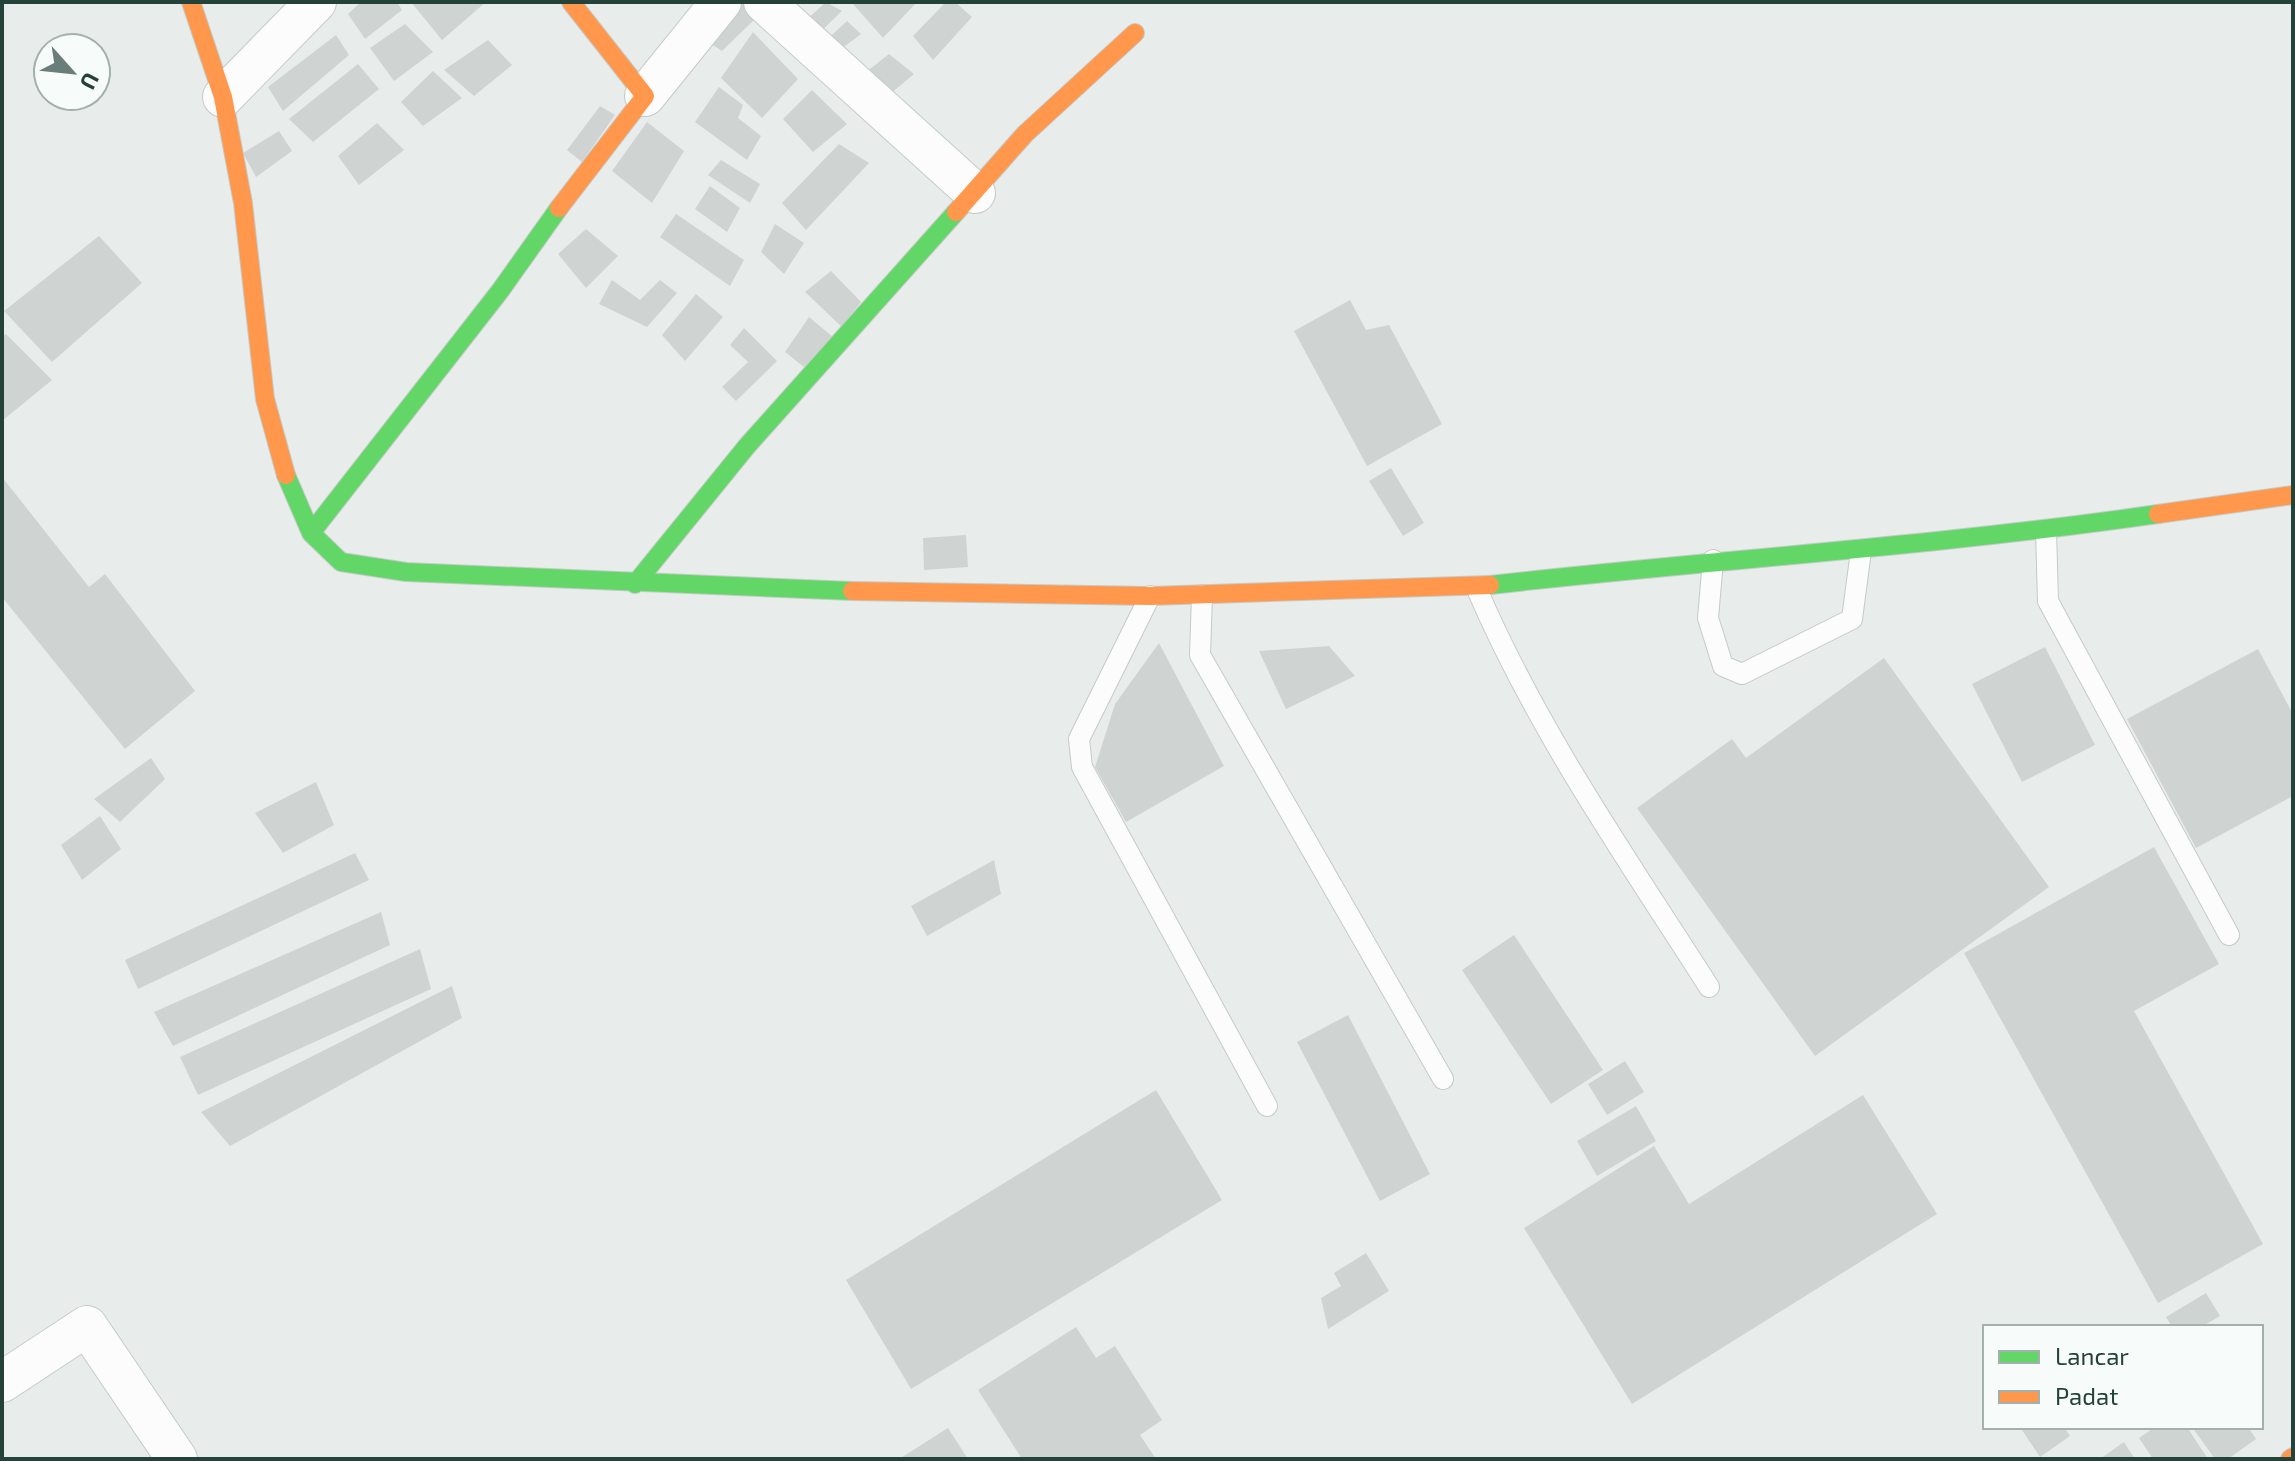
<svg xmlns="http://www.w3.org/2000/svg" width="2295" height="1461" font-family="'Exo 2',sans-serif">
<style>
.building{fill:#cfd4d2}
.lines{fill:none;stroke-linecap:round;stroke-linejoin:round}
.lane-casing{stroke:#c5cac8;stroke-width:22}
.street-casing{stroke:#c5cac8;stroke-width:42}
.fast-casing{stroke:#c3cbc8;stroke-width:20}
.slow-casing{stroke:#c3cbc8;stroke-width:20}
.lane{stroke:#fcfcfc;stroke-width:20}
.street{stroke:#fcfcfc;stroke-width:40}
.fast{stroke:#63d668;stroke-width:18}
.slow{stroke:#ff974d;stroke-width:18}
</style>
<rect width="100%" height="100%" fill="#e8edeb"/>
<!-- building -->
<path class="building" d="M361,2H397L402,10L365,39L348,14Z
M411,2H486L442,40Z
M739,2H745L758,16L722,51L702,38Z
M826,2L842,11L815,37L804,22Z
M856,2H917L883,38L853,4Z
M946,2H955L972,17L933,60L913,36Z
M847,21L861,34L833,55L822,44Z
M405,24L433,52L394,81L370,48Z
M753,32L798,79L762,118L721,78Z
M336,35L349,55L283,111L268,87Z
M488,40L512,65L474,96L444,70Z
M889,54L914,74L890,94L865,73Z
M358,64L379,89L313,142L289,119Z
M433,71L462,98L423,126L401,102Z
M719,87L743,105L738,118L761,136L747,160L695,122Z
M812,90L847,124L813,152L783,119Z
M600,106L615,115L582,162L567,150Z
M647,122L684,151L652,203L612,171Z
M377,123L404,150L359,185L338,156Z
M279,131L292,151L256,177L243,153Z
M839,144L869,163L806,230L782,203Z
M721,160L760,184L750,203L708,175Z
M710,186L740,208L727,232L695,209Z
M676,214L744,260L730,286L660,237Z
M775,224L804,243L784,274L761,252Z
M586,229L618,256L586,288L558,254Z
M99,236L142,283L52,362L4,311Z
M831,271L861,302L842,327L805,292Z
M612,280L640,300L660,280L677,293L647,327L599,304Z
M696,294L723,317L685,361L662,335Z
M1350,300L1366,330L1389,325L1442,424L1367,466L1294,331Z
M809,317L833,337L804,367L785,352Z
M744,328L777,361L736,401L722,387L748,362L730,345Z
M6,334L52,380L2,421V337Z
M1391,468L1424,523L1403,536L1369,481Z
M2,477L89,587L105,574L195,691L125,749L2,597Z
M966,535L968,567L924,570L923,538Z
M1159,643L1224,766L1126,822L1095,767L1115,704Z
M1329,646L1355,676L1286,709L1259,651Z
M2045,647L2095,745L2022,782L1972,684Z
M2258,649L2293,714V796L2196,848L2127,719Z
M1884,658L2049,887L1815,1056L1637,808L1732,739L1746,758Z
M151,758L165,779L120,822L94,799Z
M316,782L334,825L283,853L255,813Z
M100,816L121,849L82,880L61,845Z
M2154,847L2219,964L2134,1011L2263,1244L2158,1303L1964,953Z
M355,853L369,880L138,989L125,960Z
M994,860L1001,894L927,936L911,906Z
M381,912L390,945L173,1046L154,1012Z
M1514,935L1603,1070L1551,1104L1462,970Z
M420,949L431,989L198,1095L180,1057Z
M452,986L462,1018L230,1146L201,1112Z
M1348,1015L1430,1174L1380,1201L1297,1042Z
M1625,1061L1644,1092L1607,1115L1588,1084Z
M1156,1090L1222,1200L911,1389L846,1280Z
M1863,1095L1937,1214L1632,1404L1524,1228L1654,1146L1689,1204Z
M1636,1106L1656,1141L1597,1176L1577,1141Z
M1366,1253L1389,1291L1328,1329L1321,1298L1341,1286L1334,1273Z
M2206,1293L2220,1316L2201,1327H2172L2166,1317Z
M1076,1327L1096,1358L1115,1346L1162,1420L1140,1435L1156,1459H1022L978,1390Z
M2020,1427H2064L2070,1436L2040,1457Z
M2155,1427H2187L2208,1459H2153L2139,1438Z
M2192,1427H2248L2256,1439L2228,1459H2215Z
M948,1428L968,1459H899Z
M2124,1442L2135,1459H2100Z"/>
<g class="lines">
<!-- lane casing -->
<g class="lane-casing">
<path id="lane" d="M2046,530L2048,601L2229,935
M1713,560L1708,618L1723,666L1742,674L1852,619L1861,551
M1476,587C1537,730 1626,857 1709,987
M1202,595L1200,655L1443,1079
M1150,596L1079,739L1082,767L1267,1106"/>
</g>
<!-- street casing -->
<g class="street-casing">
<path id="street" d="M764,2L975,193
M645,96L721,2
M223,97L316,2
M2,1382L87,1326L177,1459"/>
</g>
<!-- fast casing -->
<g class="fast-casing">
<path id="fast" d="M286,475L311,533L341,562L406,572L852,591
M311,533L500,291L559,208
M635,584L747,446L956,212
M1490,585C1713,560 1936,546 2158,514"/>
</g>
<!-- slow casing -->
<g class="slow-casing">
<path id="slow" d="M191,2L223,97L243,203L265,399L286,475
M559,208L645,96L571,2
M956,212L1025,134L1135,33
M2158,514L2293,495
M852,591L1150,596L1490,585
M2290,1459L2293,1457"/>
</g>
<!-- lane -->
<use href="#lane" class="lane"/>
<!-- street -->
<use href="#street" class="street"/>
<!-- fast -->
<use href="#fast" class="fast"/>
<!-- slow -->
<use href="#slow" class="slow"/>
</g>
<!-- border -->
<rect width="2295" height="1461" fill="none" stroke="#24423a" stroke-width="8"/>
<!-- legend -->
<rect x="1983" y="1325" width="280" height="104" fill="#f7fbf9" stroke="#a3b1ad" stroke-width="2"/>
<rect x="1999" y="1351" width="40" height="12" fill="#63d668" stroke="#a3b1ad" stroke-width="2"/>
<text x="2055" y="1365" font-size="24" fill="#24423a">Lancar</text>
<rect x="1999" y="1391" width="40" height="12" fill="#ff974d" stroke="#a3b1ad" stroke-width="2"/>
<text x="2055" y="1405" font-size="24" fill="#24423a">Padat</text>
<!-- north arrow -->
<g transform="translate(72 72) rotate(117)"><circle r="38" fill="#f7fbf9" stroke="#a3b1ad" stroke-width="2"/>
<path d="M0-6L14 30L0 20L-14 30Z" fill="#697e78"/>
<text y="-12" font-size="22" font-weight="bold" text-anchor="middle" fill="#24423a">U</text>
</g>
</svg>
